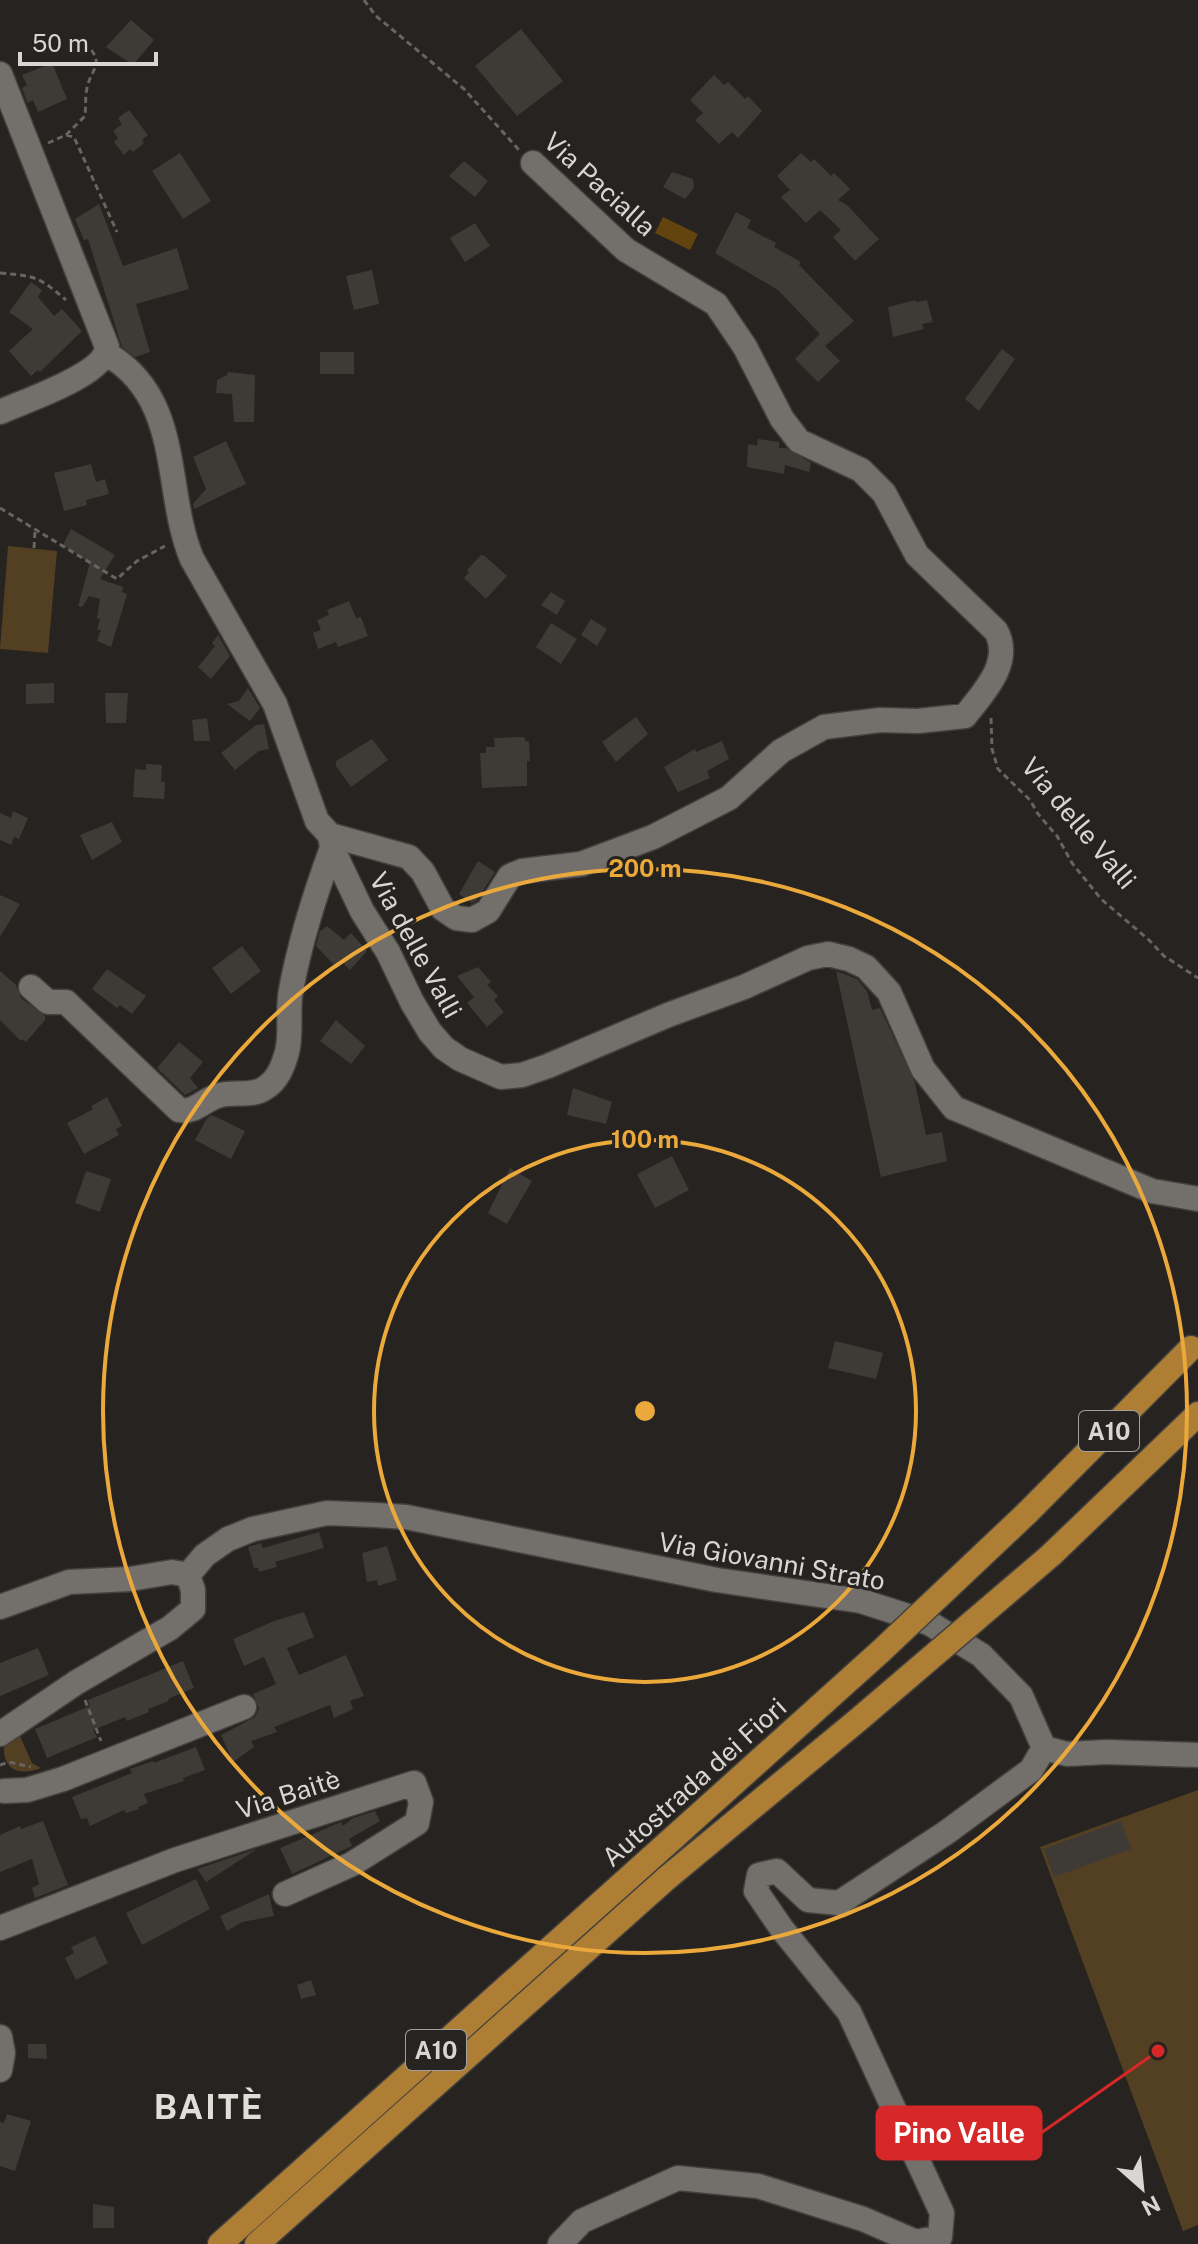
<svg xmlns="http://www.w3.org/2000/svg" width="1198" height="2244" font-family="'Public Sans',sans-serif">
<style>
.green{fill:#533f22}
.water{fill:#63430e}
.building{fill:#3e3b37}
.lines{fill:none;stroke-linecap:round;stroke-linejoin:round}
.minor-casing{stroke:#43413e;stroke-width:27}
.highway-casing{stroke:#43413e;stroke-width:27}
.path{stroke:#676461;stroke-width:3;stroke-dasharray:6 4;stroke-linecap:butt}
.minor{stroke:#73706c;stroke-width:24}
.highway{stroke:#ad7e34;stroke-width:24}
.highway-bridge-casing{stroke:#43413e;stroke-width:27;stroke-linecap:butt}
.highway-bridge{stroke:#ad7e34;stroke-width:24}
.ring{fill:none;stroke:#eca93b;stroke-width:4}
.labels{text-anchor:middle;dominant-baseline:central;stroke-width:6;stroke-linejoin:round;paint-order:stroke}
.shield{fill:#262320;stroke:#a3a09e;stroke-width:2}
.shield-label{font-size:24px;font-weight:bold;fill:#d8d6d4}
.street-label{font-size:26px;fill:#d8d6d4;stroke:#262320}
.district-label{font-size:34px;font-weight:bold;letter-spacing:2px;fill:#e1ded9;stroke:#262320}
.centre{fill:#eca93b;stroke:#262320;stroke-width:4}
.ring-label{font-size:24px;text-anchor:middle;font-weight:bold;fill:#eca93b;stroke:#262320;stroke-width:6;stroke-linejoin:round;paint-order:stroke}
.leader{fill:none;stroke:#d62828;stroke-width:3}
.callout-dot{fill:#d62828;stroke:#262320;stroke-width:3}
.callout{fill:#d62828;stroke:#d62828;stroke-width:3}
.callout-label{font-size:28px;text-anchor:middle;font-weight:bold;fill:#fff}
</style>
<rect width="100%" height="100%" fill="#262320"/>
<!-- green -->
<path class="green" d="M8,546L57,551L48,653L0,649Z
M20,1736L32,1763L41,1768C21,1776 3,1771 4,1747Z
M1198,1790V2225L1183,2231L1040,1847Z"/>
<!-- water -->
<path class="water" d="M663,217L698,234L690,250L655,233Z"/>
<!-- building -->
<path class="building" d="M131,20L154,40L133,65L106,47Z
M521,29L563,81L517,116L475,66Z
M52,63L67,99L38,112L33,100L28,103L26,99L22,88L27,85L22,75Z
M714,75L724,85L728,82L745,99L748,96L762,111L738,138L732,132L719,144L695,120L703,113L690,100Z
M129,110L148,135L142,140L144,143L133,152L130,149L124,155L114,142L118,138L113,131L122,124L118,118Z
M180,153L211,201L183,219L152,171Z
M801,153L811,162L814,159L831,176L834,173L850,189L838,200L847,205L879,239L855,261L833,237L841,230L820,210L806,223L781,197L790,190L777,176Z
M464,161L488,181L475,197L449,176Z
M672,172L693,179L694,188L685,199L663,187Z
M99,204L123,266L177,248L189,289L136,304L150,352L135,357L122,347L88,239L84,240L75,219Z
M736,212L751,220L747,228L776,243L774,247L801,262L799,265L854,321L825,346L840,361L818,382L795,359L820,334L778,290L715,253Z
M475,223L490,246L465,262L450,238Z
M372,270L379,304L354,310L346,276Z
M31,282L42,290L38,297L54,316L62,309L82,331L40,372L38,370L31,376L9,351L33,329L9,312Z
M916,300V302L927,300L933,322L922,324L924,329L893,337L888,307Z
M1002,349L1015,359L979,411L965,399Z
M320,352H354V374H320Z
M228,372L255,375L254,422H234L232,394L216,393L217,380L227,375Z
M758,439L779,442V448H786L811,463L809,472L785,465L784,474L747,467L748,444L757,446Z
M226,441L246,484L194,509L193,504L206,489L193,457Z
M91,464L96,482L105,479L109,494L86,500L87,505L64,511L54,473Z
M71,529L115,555L100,579L123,587L122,592L127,594L111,647L97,641L101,630H97L100,619L97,618L100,599L89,596L82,607L78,606L90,563L63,545Z
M481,555L485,556L507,576L486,599L464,578L469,572L467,570Z
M551,592L565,601L557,615L541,605Z
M349,601L356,618L361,617L368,636L338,647L336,642L318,649L313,633L321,630L317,620L329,615L327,610Z
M591,619L607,629L597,646L581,635Z
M551,623L577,639L561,664L536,647Z
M218,635L230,656L211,679L198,667L215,646L212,643Z
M54,683V703L26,704V684Z
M248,688L260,708L250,721L227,704L239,701Z
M105,693H128L126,723H106Z
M636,717L648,734L616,762L602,742Z
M207,718L210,741H194L192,720Z
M264,724L269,749L259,751L235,770L221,753L256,725Z
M524,737L526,742L529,741L530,761H527V786L482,788L480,753H486V747H495L494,738Z
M372,739L388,760L351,787L336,766V761Z
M722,741L729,759L707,771L710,778L678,792L664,767L695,749L696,752Z
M146,764L162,765L161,782H165L164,799L133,797L135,769L146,770Z
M13,811L28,818L19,839L14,837L11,845L0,840V813L11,818Z
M112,822L122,842L92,860L80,835Z
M478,861L495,872L477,900L472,903L459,894Z
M0,895L20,904L0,937Z
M327,926L344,940L351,933L367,951L350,970L343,963L337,968L316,946L320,931Z
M242,946L261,971L231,994L212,968Z
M478,967L491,982L487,985L498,996L494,1000L504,1012L487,1027L467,1003L474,997L457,976Z
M107,969L146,996L132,1014L120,1005L117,1008L92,989Z
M0,971L16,985L21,998L45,1016V1020L26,1042L23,1039L21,1041L0,1020Z
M836,971L857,979L867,991L872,1010L880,1008L915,1083L926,1135L942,1132L947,1161L881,1177Z
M336,1020L365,1046L351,1064L320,1041Z
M179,1042L203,1062L190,1078L198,1088L185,1095L157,1068Z
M573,1088L612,1102L606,1124L567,1115Z
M107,1097L122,1126L116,1129L119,1135L84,1154L67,1123L93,1109L91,1106Z
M212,1115L245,1131L231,1159L195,1140L207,1118Z
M672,1156L689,1190L655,1208L637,1174Z
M510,1168L532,1181L507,1224L488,1213Z
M86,1171L111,1179L100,1212L75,1203Z
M835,1341L883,1353L876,1379L828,1368Z
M319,1532L324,1548L275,1562L277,1567L259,1572L258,1568H254L248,1547L261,1543L263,1548Z
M387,1546L397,1580L378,1586L377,1580L367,1582L362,1553Z
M304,1612L314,1637L287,1648L299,1675L346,1655L364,1696L350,1701L353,1709L334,1718L330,1705L274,1727L277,1732L251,1741L254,1747L233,1762L221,1735L255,1717L259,1708L253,1694L276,1684L264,1657L244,1666L233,1639L274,1621Z
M38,1648L49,1675L0,1696V1663Z
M183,1661L194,1688L168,1699L169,1701L148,1709L149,1712L127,1721L125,1717L93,1730L97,1737L47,1758L35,1729L90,1706L88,1700Z
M196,1747L205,1770L183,1778L184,1781L144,1794L148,1803L138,1807L139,1809L126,1813L124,1810L90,1826L87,1818L81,1819L72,1797L132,1773L130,1769L153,1761L154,1763Z
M375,1811L380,1821L349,1839L352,1846L292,1874L280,1848L334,1825L341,1822L343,1826L353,1818Z
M43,1821L68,1885L35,1898L32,1888L39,1884L32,1859L0,1872V1835L20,1826L21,1829Z
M1121,1821L1131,1849L1054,1877L1044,1849Z
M257,1849L206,1882L197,1869Z
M196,1879L210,1909L142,1945L126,1913Z
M269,1894L274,1916L242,1922L227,1931L220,1916Z
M95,1936L108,1963L76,1980L65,1958L74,1953L71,1947Z
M311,1980L316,1995L301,1999L297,1985Z
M28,2044H46L47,2059L28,2058Z
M7,2114L31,2121L15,2171L0,2166V2122L4,2123Z
M93,2204L114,2207V2228H93Z"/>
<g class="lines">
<!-- minor casing -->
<g class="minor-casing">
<path id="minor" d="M0,74L107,347C105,375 24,401 0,412
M107,354C184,399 163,490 192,559L275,704L317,821L330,835L409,857L423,872L443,909L456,918L472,920L488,911L510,876L522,871L581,864L653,837L729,798L781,751L824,727L880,720L918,721L965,716C984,692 1013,662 996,631L917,555L884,493L861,470L799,441L782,419L745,347L716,304L626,250L533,163
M330,835L332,848L362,911L388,952L412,1002L430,1032L444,1048L460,1059L501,1077L522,1075L548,1066L668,1015L744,987L808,958L828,954L849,959L866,967L889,992L923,1069L954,1108L1152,1191L1198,1199
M31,987L48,1002H66L179,1110C195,1113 202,1101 217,1096C233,1090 251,1098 265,1088C278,1080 283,1066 287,1052C292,1033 287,1010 291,990C300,942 315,894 332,848
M188,1575L205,1555L228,1539L253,1529L327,1513L376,1515L406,1517L717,1580L861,1601L929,1623L981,1655L1021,1696L1044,1748L1031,1770L947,1832L839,1903L808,1900L777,1871L759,1875L756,1891L782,1929L849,2012L942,2213L940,2237L916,2242L863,2219L758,2186L678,2178L582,2221L560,2244
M0,1607L69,1582L130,1579L172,1572L188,1575
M0,1734L77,1682L170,1628L193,1609V1590L188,1575
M1044,1748L1067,1754L1107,1752L1198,1755
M4,1791L27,1790L63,1779L244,1707
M0,1928L175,1860L414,1783L421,1802L417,1823L352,1864L285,1894
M0,2037L3,2053L0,2070"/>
</g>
<!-- highway casing -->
<g class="highway-casing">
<path id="highway" d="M1027,1513L1191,1348
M1051,1555L1198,1414
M220,2244L652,1857
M257,2244L667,1878"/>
</g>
<!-- path -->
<path class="path" d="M364,0L376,16L464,89L519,150
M66,135L85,116C86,106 85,97 87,88C92,66 105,66 87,44
M48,143L66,135L74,137L117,232
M0,273C35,276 38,276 66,300
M0,508L117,579L137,561L165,546
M34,548L35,531
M991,718L992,749L998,769L1030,800L1038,814L1057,836L1072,863L1101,899L1149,940L1164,956L1198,978
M85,1700L101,1741
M0,1765L9,1762L31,1767"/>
<!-- minor -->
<use href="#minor" class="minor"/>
<!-- highway -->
<use href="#highway" class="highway"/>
<!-- highway-bridge casing -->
<g class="highway-bridge-casing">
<path id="highway-bridge" d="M652,1857L881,1651L1027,1513
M667,1878L858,1720L1051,1555"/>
</g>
<!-- highway-bridge -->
<use href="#highway-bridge" class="highway-bridge"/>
</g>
<!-- distance rings -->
<g class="ring">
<circle cx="645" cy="1411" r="271"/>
<circle cx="645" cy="1411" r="542"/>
</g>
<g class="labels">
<!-- shield labels -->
<g class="shield">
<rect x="1079" y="1411" width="60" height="40" rx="6"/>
<rect x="406" y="2030" width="60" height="40" rx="6"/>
</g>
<g class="shield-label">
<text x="1109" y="1431">A10</text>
<text x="436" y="2050">A10</text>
</g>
<!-- street labels -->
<g class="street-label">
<text transform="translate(600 184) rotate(42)">Via Pacialla</text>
<text transform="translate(1079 823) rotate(50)">Via delle Valli</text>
<text transform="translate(416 945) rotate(61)">Via delle Valli</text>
<text transform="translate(772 1561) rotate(10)">Via Giovanni Strato</text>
<text transform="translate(694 1782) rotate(-42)">Autostrada dei Fiori</text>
<text transform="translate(288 1794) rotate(-18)">Via Baitè</text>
</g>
<!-- district labels -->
<g class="district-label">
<text x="209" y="2107">BAITÈ</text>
</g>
</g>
<circle cx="645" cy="1411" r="12" class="centre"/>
<g class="ring-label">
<text x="645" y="877">200 m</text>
<text x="645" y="1148">100 m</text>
</g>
<!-- callouts -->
<path class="leader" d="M1158 2051L1041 2133"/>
<circle class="callout-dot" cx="1158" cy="2051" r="8"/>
<rect class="callout" x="877" y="2107" width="164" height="52" rx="8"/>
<g class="callout-label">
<text x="959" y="2143">Pino Valle</text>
</g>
<!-- north arrow -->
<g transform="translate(1142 2188) rotate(153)" stroke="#262320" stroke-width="6" paint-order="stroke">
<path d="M0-6L14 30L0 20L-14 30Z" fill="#d8d6d4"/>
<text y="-12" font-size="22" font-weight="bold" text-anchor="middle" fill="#d8d6d4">N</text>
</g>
<!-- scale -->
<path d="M20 52v12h136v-12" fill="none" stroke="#d8d6d4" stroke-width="4"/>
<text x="32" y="52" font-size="24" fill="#d8d6d4" stroke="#262320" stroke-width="6" paint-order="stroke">50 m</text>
</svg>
